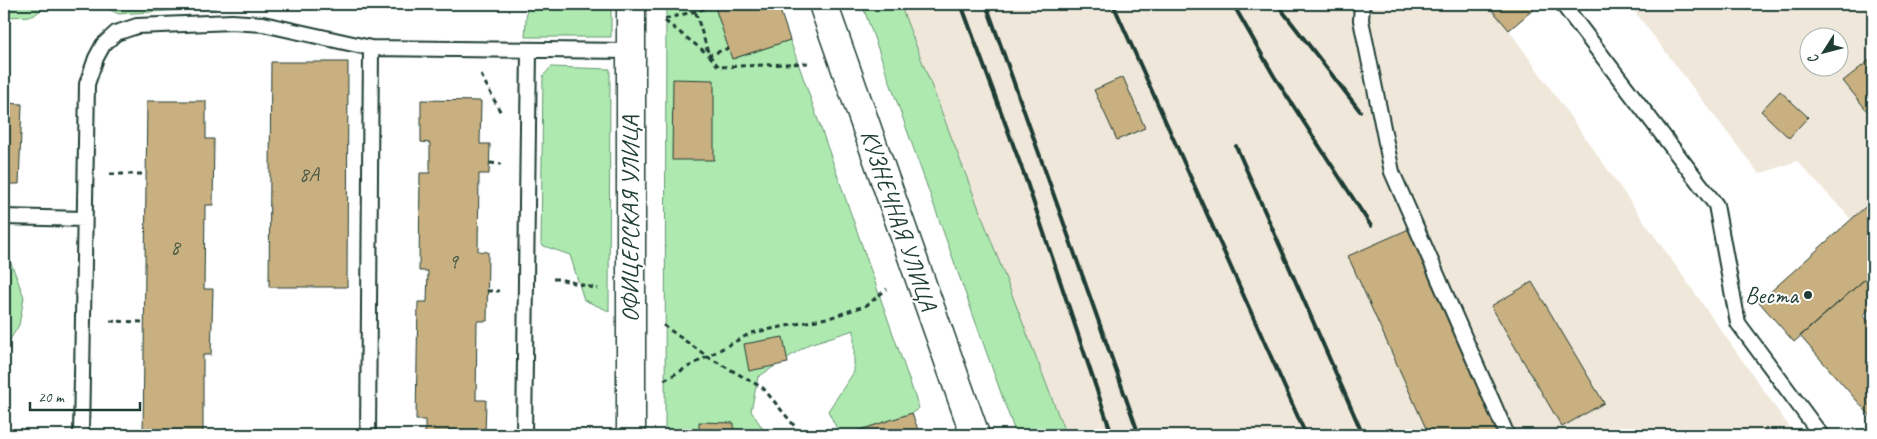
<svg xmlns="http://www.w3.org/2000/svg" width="1877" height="439" font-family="Caveat,sans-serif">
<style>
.built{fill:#efe7d9;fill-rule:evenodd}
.green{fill:#aeeab0;stroke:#669472}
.building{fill:#c9b080;stroke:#1f3d34}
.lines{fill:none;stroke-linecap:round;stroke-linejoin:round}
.service-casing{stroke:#1f3d34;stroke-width:18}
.minor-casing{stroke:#1f3d34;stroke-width:31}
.path{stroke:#1f3d34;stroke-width:3;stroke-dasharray:5 4;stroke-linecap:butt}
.service{stroke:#fff;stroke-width:14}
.minor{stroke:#fff;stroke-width:28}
.rail{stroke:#1f3d34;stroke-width:4}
.poi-dot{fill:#1f3d34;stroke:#fff;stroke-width:2}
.labels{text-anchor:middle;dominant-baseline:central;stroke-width:4;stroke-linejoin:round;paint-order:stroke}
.number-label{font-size:21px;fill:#4a5a47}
.street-label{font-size:24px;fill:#1f3d34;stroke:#fff}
.poi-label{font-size:24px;fill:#1f3d34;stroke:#fff;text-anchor:end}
</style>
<rect width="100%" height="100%" fill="#fff"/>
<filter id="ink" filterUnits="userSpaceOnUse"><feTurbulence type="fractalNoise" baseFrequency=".02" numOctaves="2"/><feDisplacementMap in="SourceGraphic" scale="10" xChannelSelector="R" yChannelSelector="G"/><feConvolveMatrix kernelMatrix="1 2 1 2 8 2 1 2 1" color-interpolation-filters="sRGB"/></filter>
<g filter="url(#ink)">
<!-- built -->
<path class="built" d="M900,4H1540L1509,30L1795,435H1066Z
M1629,4H1873V200L1851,219L1797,161L1759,174ZM1810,38H1840V68H1810Z"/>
<!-- green -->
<path class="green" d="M4,4H49L33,16L4,17Z
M101,4H216V8L119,14L102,6Z
M527,4H611V37H525Z
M666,4H714L733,59L790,40L919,408L912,413L845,435H840L828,411L854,372V330L809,344L758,377L751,411L767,435H665Z
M862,4H900L1066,435H1016Z
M551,67L610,69L609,311L584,300L570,255L541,245L543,76Z
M4,261L11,263L24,297L19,325L8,343L4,345Z"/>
<!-- building -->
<path class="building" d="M714,4H778L790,40L732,59Z
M1487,4H1540L1509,30Z
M1871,59L1873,61V118L1843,81Z
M271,62H348L347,287H269Z
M1123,77L1145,128L1117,140L1094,90Z
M673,79L714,80V160H672Z
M1780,91L1808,117L1789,138L1761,111Z
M421,100L481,101L480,144H490L489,174H479L478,251L488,252L487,321H477L476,400H486L485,435H425V420H416L418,302H427L428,271H419L420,173H430V143L421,142Z
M147,101H206V139H214L213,205H205L204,289H213L211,355H203V435H143Z
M4,103L22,104L19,184H4Z
M1873,200V272L1794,342L1759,302Z
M1409,229L1502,435H1429L1348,256Z
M1873,272V306L1863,315L1873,326V419L1800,336Z
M1532,282L1604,403L1562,427L1491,306Z
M783,337L788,363L749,371L744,344Z
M912,413L920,435H845Z
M699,422L734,423V435H699Z"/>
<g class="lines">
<!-- service casing -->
<g class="service-casing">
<path id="service" d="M1362,4L1361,20L1392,172L1507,435
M1564,6L1716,205L1738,323L1821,435
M4,217L84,219
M81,435L87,84L96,58L103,45L116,33L137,26L232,22L263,24L371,48L630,51
M368,435L371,48
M524,435L529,50"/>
</g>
<!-- minor casing -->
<g class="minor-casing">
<path id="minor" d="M823,4L975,435
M631,435V4"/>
</g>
<!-- path -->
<path class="path" d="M693,4L709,55L719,67L808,63
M665,19L715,6
M665,21L709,55L729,48
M481,75L501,113
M490,163L501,164
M110,174H146
M553,279H559L598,289
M487,291H499
M110,321L145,322
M663,325L708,357L763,388L802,435
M664,380L751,333L832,317L867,305L887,289"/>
<!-- service -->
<use href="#service" class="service"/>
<!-- minor -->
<use href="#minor" class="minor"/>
<!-- rail -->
<path class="rail" d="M961,4L1024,174L1112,435
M986,4L1139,435
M1113,4L1306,435
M1233,4L1274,76L1371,226
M1277,4L1360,111
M1236,146L1363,435"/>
</g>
</g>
<!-- markers -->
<circle class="poi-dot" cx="1808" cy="295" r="5"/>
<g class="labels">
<!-- number labels -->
<g class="number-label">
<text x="309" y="174">8А</text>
<text x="175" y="247">8</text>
<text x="453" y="261">9</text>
</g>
<!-- street labels -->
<g class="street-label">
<text transform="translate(630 219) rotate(-90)">ОФИЦЕРСКАЯ УЛИЦА</text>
<text transform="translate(899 220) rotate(71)">КУЗНЕЧНАЯ УЛИЦА</text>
</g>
<!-- poi labels -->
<g class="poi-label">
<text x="1798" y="295">Веста</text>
</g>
</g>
<!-- margin -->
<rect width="1877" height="439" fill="none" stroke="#fff" stroke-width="20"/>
<rect x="10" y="10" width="1857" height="419" fill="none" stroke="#1f3d34" stroke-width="2" filter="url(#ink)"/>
<!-- north arrow -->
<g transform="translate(1824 52) rotate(234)"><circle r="24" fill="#ffffff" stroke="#a5b1ae"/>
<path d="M0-4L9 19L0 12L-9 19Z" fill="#1f3d34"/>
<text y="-8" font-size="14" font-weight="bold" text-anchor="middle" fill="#1f3d34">С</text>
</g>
<!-- scale -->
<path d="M30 402v8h110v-8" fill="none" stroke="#1f3d34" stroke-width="2.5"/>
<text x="38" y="402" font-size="15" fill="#1f3d34" stroke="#ffffff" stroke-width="4" paint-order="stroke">20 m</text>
</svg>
